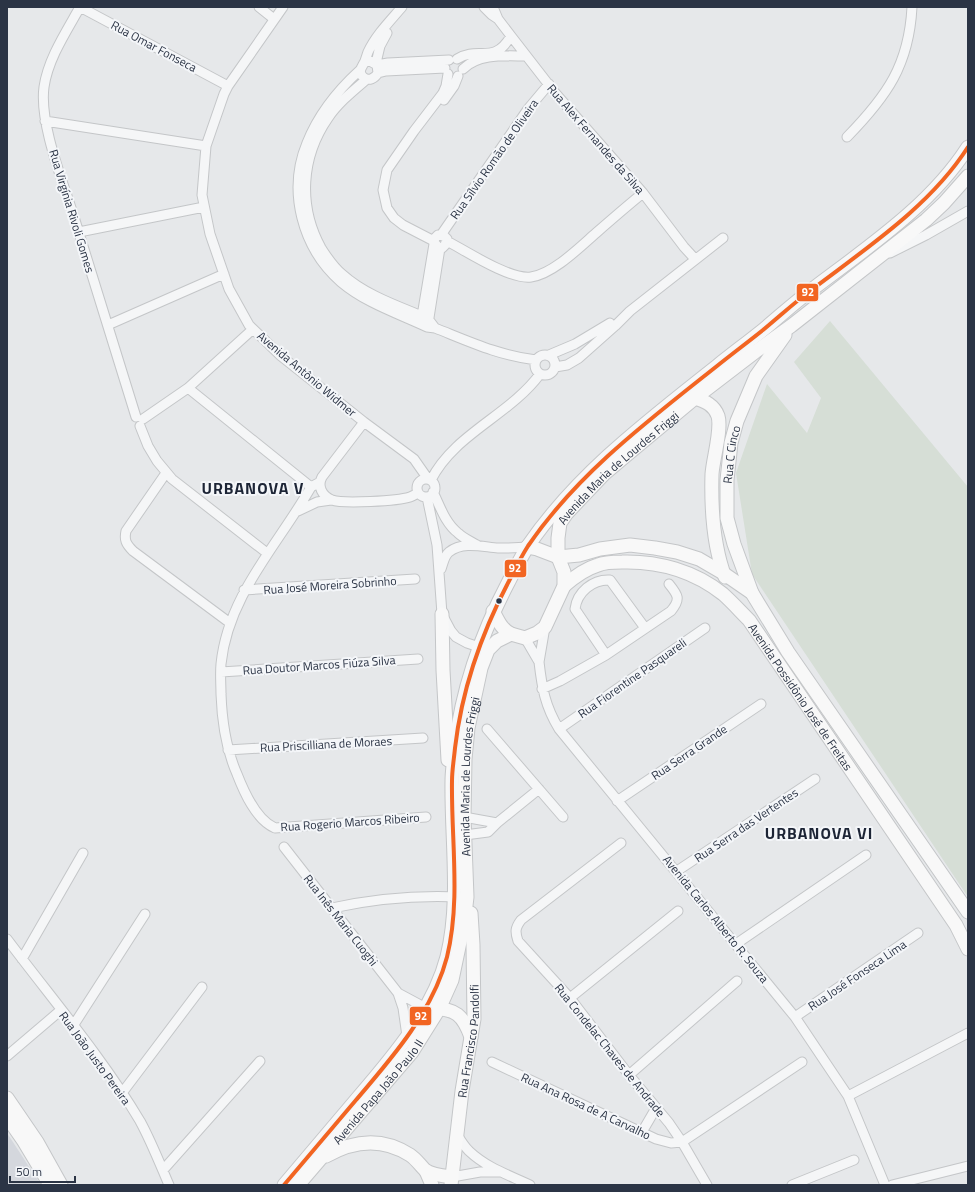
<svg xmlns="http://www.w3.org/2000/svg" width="975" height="1192" font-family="'Titillium Web',sans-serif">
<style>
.built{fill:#d4d7dd}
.green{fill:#d6ded6}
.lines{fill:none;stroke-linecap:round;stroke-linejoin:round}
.street-casing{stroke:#c4c6c8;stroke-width:11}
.secondary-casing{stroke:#c4c6c8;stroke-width:15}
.street{stroke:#f5f6f7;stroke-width:9}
.secondary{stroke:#f8f8f8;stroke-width:13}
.bus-1-casing{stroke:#f4f6f9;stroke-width:7}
.bus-1{stroke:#f26522;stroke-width:4}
.bus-dot{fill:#2b3445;stroke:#f4f6f9;stroke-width:1.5}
.labels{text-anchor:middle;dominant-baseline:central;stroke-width:4;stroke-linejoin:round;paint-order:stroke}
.street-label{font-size:12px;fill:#2b3445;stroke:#f4f6f9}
.district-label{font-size:16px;font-weight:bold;letter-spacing:1px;fill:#1d2536;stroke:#f4f6f9}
.line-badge{stroke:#f4f6f9;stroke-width:1.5}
.badge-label{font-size:11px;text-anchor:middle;font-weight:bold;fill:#fff}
</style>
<rect width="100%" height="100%" fill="#e6e8ea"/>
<!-- built -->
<path class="built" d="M7,1133L41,1185H7Z"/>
<!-- green -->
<path class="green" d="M830,321L968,487V897L752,574L736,473L767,384L807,433L821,398L794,362Z"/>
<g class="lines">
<!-- street casing -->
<g class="street-casing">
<path id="street" d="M80,7C66,32 48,59 44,87C39,123 63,182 74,217C95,284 115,350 136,417
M80,7L228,86
M259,7L274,19
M283,7L228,86L224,94L206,146L202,195L210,234L229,289L249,325L253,329L281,356L364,422L414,459L428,479
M484,7L492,15L498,19
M493,7L498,19L511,36L556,94L643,193L684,247L695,259
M457,59C479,45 493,66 511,36
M365,62L370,61L377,65L378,73C375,78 369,82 363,77C357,71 363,66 365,61C366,58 367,55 368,52C376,35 390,21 402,7
M376,63L380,46L387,33
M377,65L388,63L449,60
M463,69C479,53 506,56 526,56
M360,70C338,90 318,115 307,143C287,191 302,248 341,282C366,303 397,313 427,327L435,328C468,341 500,356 536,360
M378,73L386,71L445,68
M367,79C353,91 338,103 328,118C301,157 298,206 321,248C327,257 333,267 342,274C364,294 395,305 422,316L429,320L435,328
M444,100L454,86L458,76
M45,121L206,146
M847,137C887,96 909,65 912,7
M79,232L204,207
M441,235L528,109L549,84
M447,241C466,251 510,280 531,277C553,274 580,247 596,233C612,219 627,206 643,193
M434,242L435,238L438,235L444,236L447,239L445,245L442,248L438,247L432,240L403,225L394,218L387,208L383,190L387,170L414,131L443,93L446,86L448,74
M890,253L926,235L968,211
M421,322L434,244
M428,324L440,248
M108,325L224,274
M535 365a10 10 0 1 1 20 0a10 10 0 1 1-20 0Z
M549,355L575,344L610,323
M555,367L567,365L579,358L615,326L630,311L723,238
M188,388L311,487
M143,419L188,388L253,329
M364,422L322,477C317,486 322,496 332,500C343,504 398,501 410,497C413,496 416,494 418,493
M140,426L148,446L157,461L172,479L267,553
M166,473L126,531C124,540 126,544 133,551L230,623
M417 488a9 9 0 1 1 18 0a9 9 0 1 1-18 0Z
M431,480C454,434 510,415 540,374
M320,482L311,487C278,545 228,595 221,664C220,674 221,685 221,694C222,722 226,749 237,774C244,792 256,820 275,828L426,817
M433,492C440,506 445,523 458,533C463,538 470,541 477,545
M427,497L437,545L442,614L451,631L456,637L467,643L485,649
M298,511L317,502L331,500
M441,569C443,564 444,556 449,552C463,541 483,547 498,548C508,548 518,548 527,547
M244,590L415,579
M525,638L539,662L545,627
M606,655L575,609C577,592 593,579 610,580L645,628
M539,662C542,688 545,706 559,729L795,1017L848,1096L885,1185
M221,672L418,659
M542,689L560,681L606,655L671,611C681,599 678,595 669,584
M487,729L563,817
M559,729L705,628
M228,750L423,738
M617,801L761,704
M464,817L497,823
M465,835L488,832L497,823L539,789
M621,843L521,920C515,928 515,932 518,941L570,998L629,1075L669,1123L682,1142L707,1185
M284,847L398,993L403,1008L407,1036
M677,871L815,779
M332,908C373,899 417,895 460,897
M7,939C52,999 102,1057 140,1121C151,1141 160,1164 169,1185
M736,944L866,855
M22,959L83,853
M398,993L426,1008
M570,998L678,911
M795,1017L918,933
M73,1026L145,914
M7,1056L61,1010
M492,1062L656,1139L671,1143L682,1142L802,1062
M629,1075L737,981
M122,1093L202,987
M848,1096L968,1033
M642,1132L656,1108
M458,1136C461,1141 465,1147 469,1151C487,1168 509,1175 530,1185
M163,1170L260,1061
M452,1177L480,1172H499
M792,1185L854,1160
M892,1185L968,1166"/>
</g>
<!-- secondary casing -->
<g class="secondary-casing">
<g id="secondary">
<path d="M695,398C705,401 714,405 718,416C722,429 713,459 712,474C711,508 713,545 725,577"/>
<path d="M527,547L537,549L558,557L579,555L600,549L630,545L655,548L677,552L699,559L723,573L752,593L788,652L968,912"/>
<path id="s1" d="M564,586C574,577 585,569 598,565C605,562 614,562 622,562C658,561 694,571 723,594C732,602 740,611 749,620L956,925L968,949"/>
<path id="s2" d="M752,593L734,544L727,518V480L731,443L737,421L756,376L785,335"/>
<path d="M493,611C498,620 501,629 511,634"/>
<path d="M442,614L443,670L448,760"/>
<path d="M432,1008C456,1009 463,1015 471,1037"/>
<path d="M7,1098L37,1142L61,1185"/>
<path d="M7,1117L23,1140L50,1185"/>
<path d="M326,1156C354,1140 382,1137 410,1155C416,1159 420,1165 425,1170C432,1175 444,1176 452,1177"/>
<path d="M426,1171L432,1185"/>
<path d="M284,1185C308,1157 332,1128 356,1100C392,1058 433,1011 447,957C461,900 451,839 452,781C452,770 454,759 455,748C462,688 481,634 509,581C515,569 521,557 528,546C577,474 649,420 717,366C732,354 748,342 763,330C780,316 796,301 814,288C868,247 931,205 968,147"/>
<path id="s3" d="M298,1185L412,1052L439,1009L452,980L464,923L467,897L464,817L465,759L468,728L481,668L488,650L497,641L511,634L525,638L537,633L545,627L564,586V572L558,557V538L560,523L567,513L604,474L623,458L695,398L755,352L791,326L926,220L944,203L968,176"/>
<path id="s4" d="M451,1185L462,1091L474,1019L473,945L471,913"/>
</g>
</g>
<!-- street -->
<use href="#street" class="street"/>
<!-- secondary -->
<use href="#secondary" class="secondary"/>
<!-- bus-1 casing -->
<g class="bus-1-casing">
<path id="bus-1" d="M284,1185C308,1157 332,1128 356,1100C392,1058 433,1011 447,957C461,900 451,839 452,781C452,770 454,759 455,748C462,688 481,634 509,581C515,569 521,557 528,546C577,474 649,420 717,366C732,354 748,342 763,330C780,316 796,301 814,288C868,247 931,205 968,147"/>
</g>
<!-- bus-1 -->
<use href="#bus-1" class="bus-1"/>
</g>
<!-- markers -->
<circle class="bus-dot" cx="499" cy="601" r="3.5"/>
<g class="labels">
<!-- street labels -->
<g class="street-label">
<text transform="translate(154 46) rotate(28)">Rua Omar Fonseca</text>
<text transform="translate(596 139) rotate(49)">Rua Alex Fernandes da Silva</text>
<text transform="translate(494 159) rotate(-55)">Rua Sílvio Romão de Oliveira</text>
<text transform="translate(72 211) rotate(73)">Rua Virgínia Rivoli Gomes</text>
<text transform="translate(307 374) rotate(40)">Avenida Antônio Widmer</text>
<text stroke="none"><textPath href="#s2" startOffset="143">Rua C Cinco</textPath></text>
<text stroke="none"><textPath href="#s3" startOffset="848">Avenida Maria de Lourdes Friggi</textPath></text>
<text transform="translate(330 585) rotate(-4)">Rua José Moreira Sobrinho</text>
<text transform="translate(319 665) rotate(-4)">Rua Doutor Marcos Fiúza Silva</text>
<text transform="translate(632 678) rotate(-35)">Rua Fiorentine Pasquareli</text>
<text stroke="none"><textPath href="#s1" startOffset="302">Avenida Possidônio José de Freitas</textPath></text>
<text transform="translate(326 744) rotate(-3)">Rua Priscilliana de Moraes</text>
<text transform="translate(689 752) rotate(-34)">Rua Serra Grande</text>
<text stroke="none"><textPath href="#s3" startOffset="463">Avenida Maria de Lourdes Friggi</textPath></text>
<text transform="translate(350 822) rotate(-4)">Rua Rogerio Marcos Ribeiro</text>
<text transform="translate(746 825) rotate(-34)">Rua Serra das Vertentes</text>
<text transform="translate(716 919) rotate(51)">Avenida Carlos Alberto R. Souza</text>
<text transform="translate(341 920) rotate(52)">Rua Inês Maria Cuoghi</text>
<text transform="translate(857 975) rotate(-34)">Rua José Fonseca Lima</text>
<text stroke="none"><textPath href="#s4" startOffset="145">Rua Francisco Pandolfi</textPath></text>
<text transform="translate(610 1050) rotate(51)">Rua Condelac Chaves de Andrade</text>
<text transform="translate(95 1058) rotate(54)">Rua João Justo Pereira</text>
<text stroke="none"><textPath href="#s3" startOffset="123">Avenida Papa João Paulo II</textPath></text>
<text transform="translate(586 1106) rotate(25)">Rua Ana Rosa de A Carvalho</text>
</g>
<!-- district labels -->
<g class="district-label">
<text x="253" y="488">URBANOVA V</text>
<text x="819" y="833">URBANOVA VI</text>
</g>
</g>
<g class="line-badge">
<rect x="796" y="283" width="23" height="19" rx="4" fill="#f26522"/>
<rect x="504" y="559" width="23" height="19" rx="4" fill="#f26522"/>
<rect x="409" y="1006" width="23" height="20" rx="4" fill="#f26522"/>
</g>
<g class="badge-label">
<text x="808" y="296">92</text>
<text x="515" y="572">92</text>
<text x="421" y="1020">92</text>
</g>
<!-- border -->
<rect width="975" height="1192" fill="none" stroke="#2b3445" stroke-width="16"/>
<!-- scale -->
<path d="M10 1176v6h65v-6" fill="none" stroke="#2b3445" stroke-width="2"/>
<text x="16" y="1176" font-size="12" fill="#2b3445" stroke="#f4f6f9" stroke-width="3" paint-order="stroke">50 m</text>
</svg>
